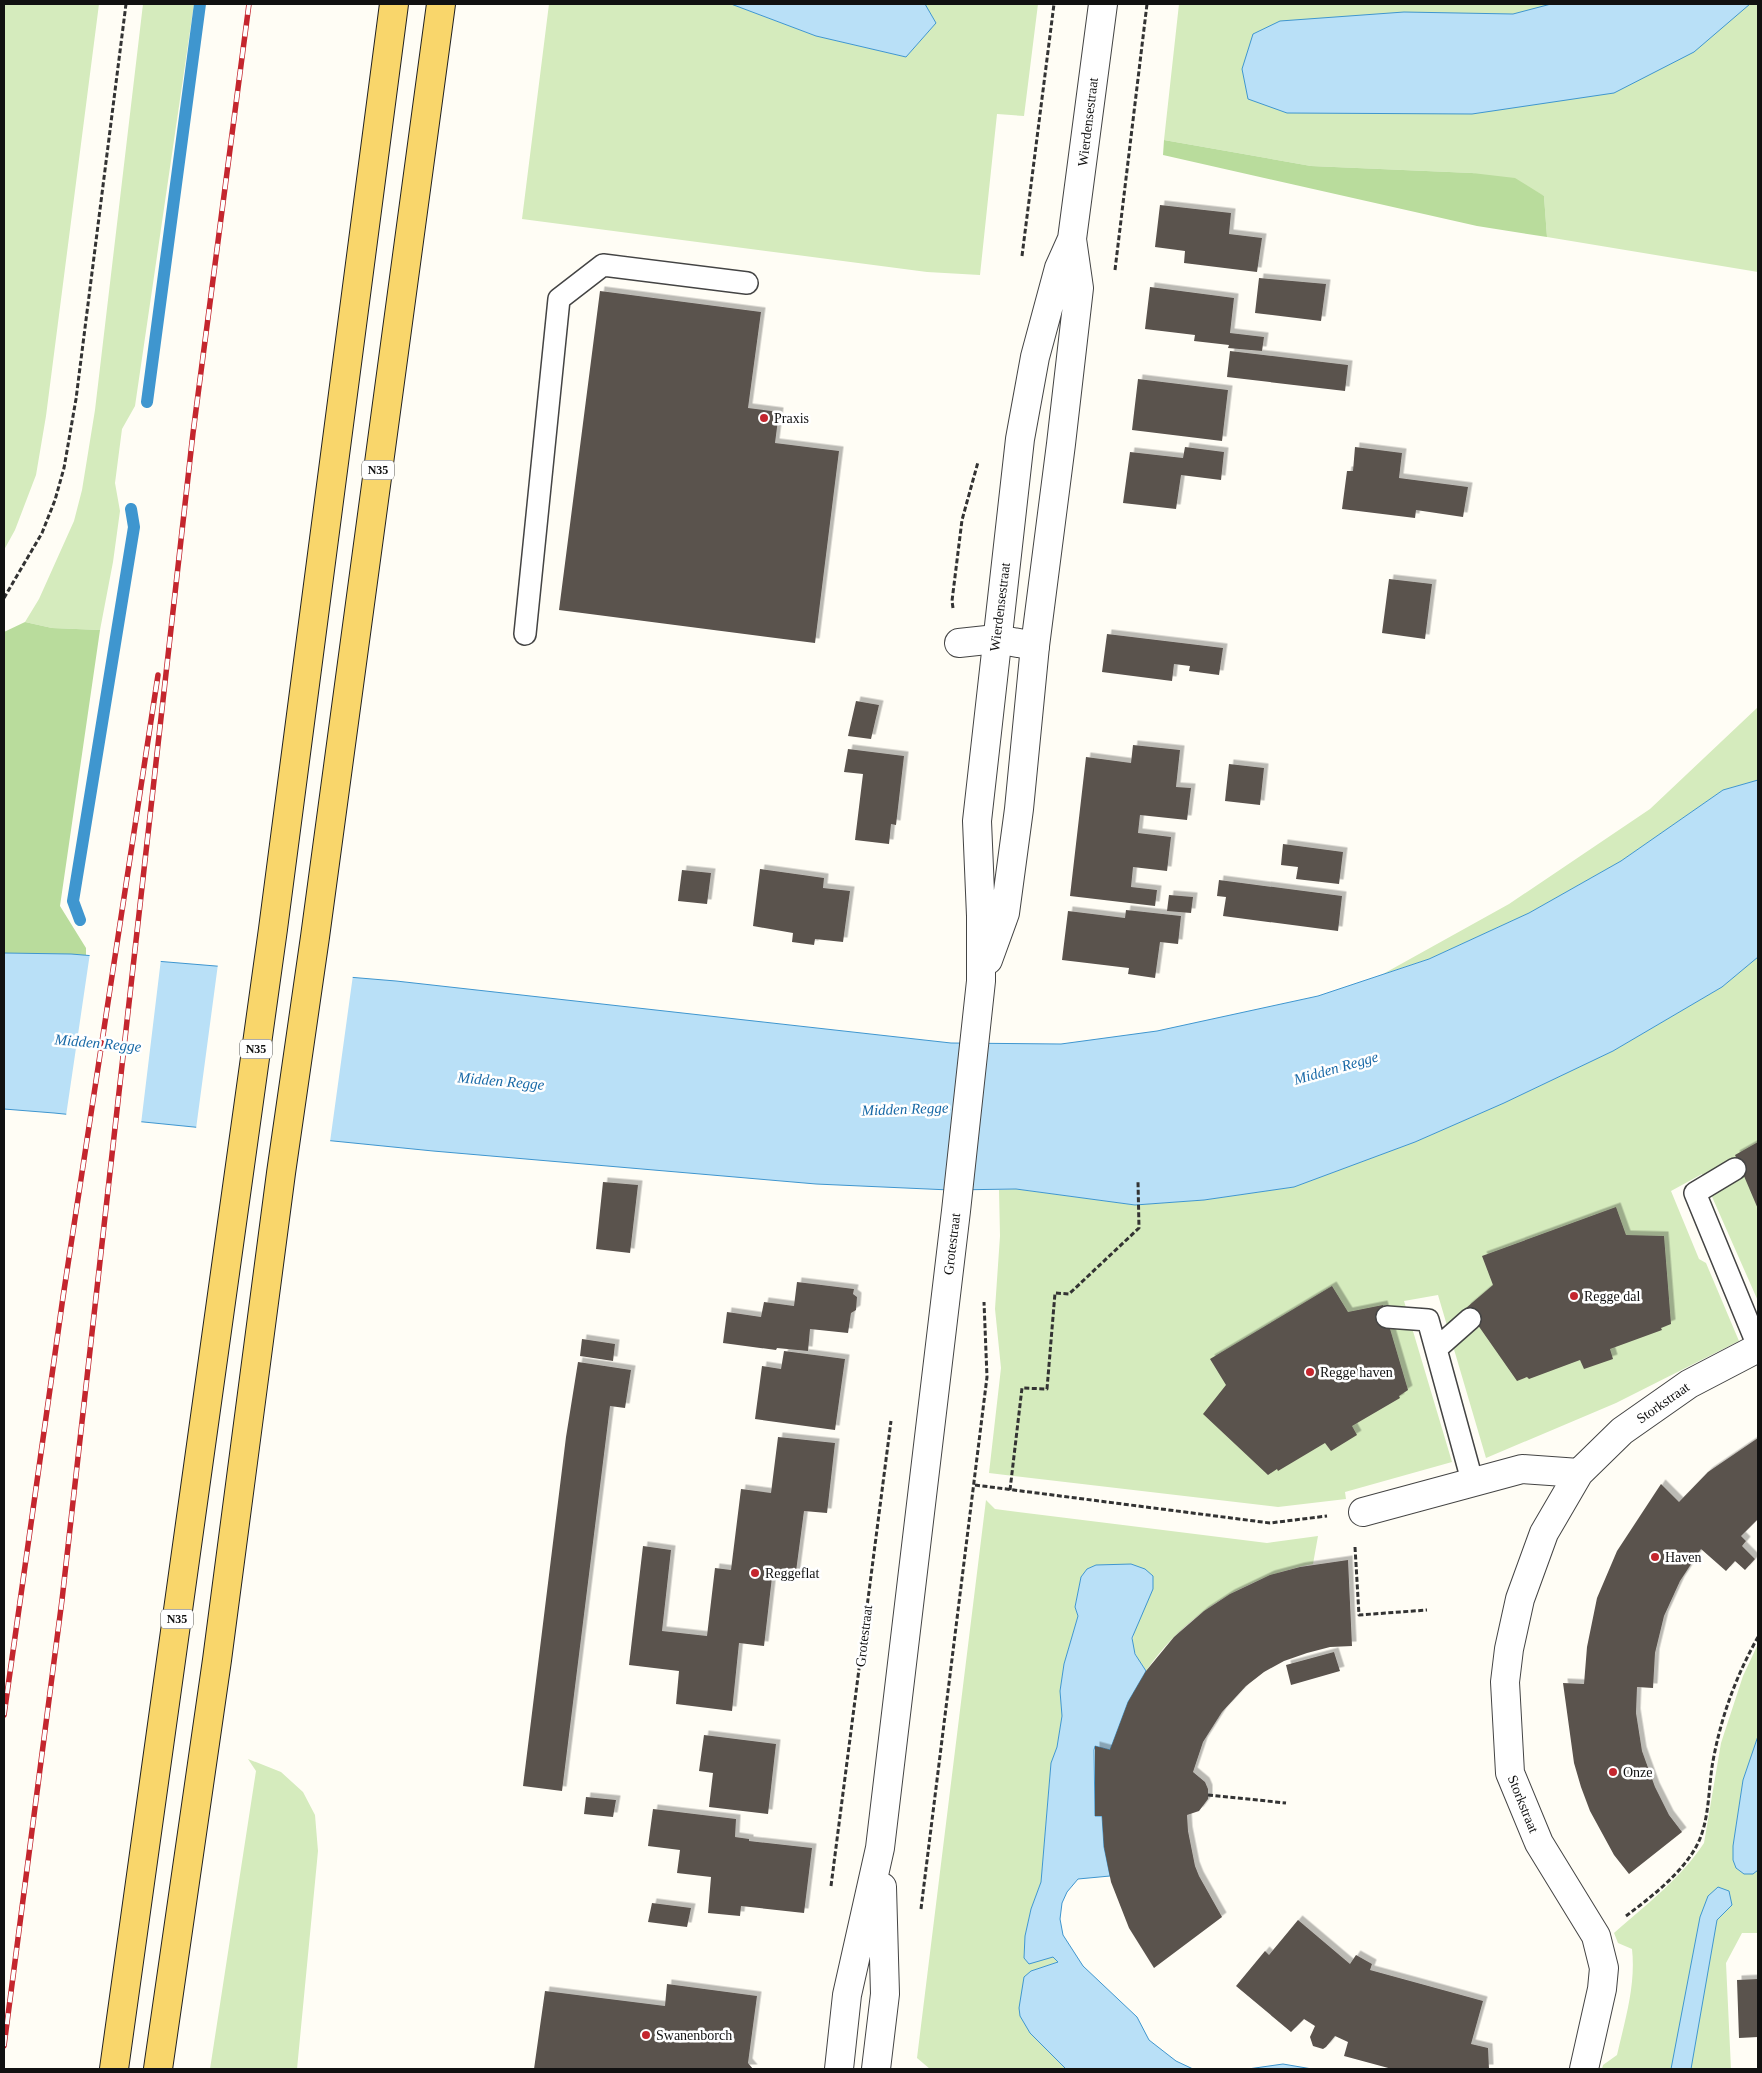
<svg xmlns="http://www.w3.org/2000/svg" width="1762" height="2073" font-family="'Times New Roman',serif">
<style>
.green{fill:#d5ebbd}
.forest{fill:#b9dc9c}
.water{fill:#b9e0f7;stroke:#3f96cf}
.pier{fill:#fffdf5}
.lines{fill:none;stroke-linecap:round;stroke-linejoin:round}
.stream{stroke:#3f96cf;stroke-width:12}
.building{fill:#5a524d;filter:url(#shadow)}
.service-casing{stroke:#444;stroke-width:24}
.minor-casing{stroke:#444;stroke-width:30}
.tertiary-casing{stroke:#444;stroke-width:30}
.primary-casing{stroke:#222;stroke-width:30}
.path{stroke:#333;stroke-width:3;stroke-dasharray:5 2.5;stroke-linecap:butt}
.service{stroke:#fff;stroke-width:21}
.minor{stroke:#fff;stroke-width:28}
.tertiary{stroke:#fff;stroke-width:28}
.primary{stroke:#f9d66b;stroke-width:28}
.rail-casing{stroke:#c4262e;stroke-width:5.5}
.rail{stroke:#fff;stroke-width:4;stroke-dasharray:11;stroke-linecap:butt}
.poi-dot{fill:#c4262e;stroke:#fff;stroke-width:2}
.labels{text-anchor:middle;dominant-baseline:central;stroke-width:5;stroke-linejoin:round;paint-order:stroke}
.shield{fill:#fff;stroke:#585858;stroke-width:1}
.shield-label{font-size:12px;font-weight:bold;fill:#111}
.street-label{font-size:14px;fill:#111;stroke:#fff}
.poi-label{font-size:14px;fill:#111;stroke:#fff;text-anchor:start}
.water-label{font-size:15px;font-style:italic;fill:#1768a6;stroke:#fff}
</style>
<defs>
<filter id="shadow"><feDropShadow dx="4.5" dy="-4.5" stdDeviation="0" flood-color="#0004"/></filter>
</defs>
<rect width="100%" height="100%" fill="#fffdf5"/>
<!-- green -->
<path class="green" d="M4,4H99L46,416L36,475L15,530L4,550Z
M143,4H194L135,406L122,429L115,483L120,511L113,562L100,630L52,628L25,622L39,599L74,521L82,490L95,410Z
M549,4H731L816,36L906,57L936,23L925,4H1038L1024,116L997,114L980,275L927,272L522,219Z
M1179,4H1758V272L1547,237L1544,196L1472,173L1311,166L1164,140Z
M1758,707V780L1723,790L1621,861L1529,913L1429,959L1383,974L1509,904L1650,809Z
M1758,957V1301L1702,1174L1671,1191L1699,1259L1706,1263L1739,1341L1616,1403L1486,1458L1438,1295L1404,1301L1452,1462L1345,1492L1346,1499L1278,1507L989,1473L1001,1368L995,1309L1000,1236L999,1190L1016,1189L1135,1205L1204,1200L1294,1187L1415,1142L1504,1103L1613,1051L1722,987Z
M986,1500L995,1509L1267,1543L1318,1536L1313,1564C1246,1577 1185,1614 1146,1671C1132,1650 1129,1645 1138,1621L1096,1565L1087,1569L1081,1577L1075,1607L1078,1616L1064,1664L1060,1691L1062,1716L1057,1747L1051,1763L1041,1882L1031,1909L1025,1936L1024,1958L1054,1957L1058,1962L1031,1971L1030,2033L1066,2069H930L917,2058Z
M1758,1644V1736L1743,1780L1733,1846V1860L1737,1868L1753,1874L1758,1870V1933H1742L1726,1963L1731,2069H1602L1603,2065L1617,2055C1625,2020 1636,1985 1632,1949L1618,1943L1614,1933C1646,1905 1681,1878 1704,1843L1721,1743L1743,1676Z
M248,1759L281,1772L303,1792L315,1815L318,1851L297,2069H210L256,1771Z"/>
<!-- forest -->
<path class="forest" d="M1164,140L1311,166L1472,173L1515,178L1544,196L1547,237L1477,226L1163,155Z
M25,622L52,628L100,630L60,906L86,948V955L4,953V632Z"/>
<!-- water -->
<path class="water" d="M731,4H925L936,23L906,57L816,36Z
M1551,4H1750L1694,52L1614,93L1472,114L1287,113L1248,99L1242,69L1253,34L1280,21L1404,12L1513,14Z
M1758,780V957L1722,987L1613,1051L1504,1103L1415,1142L1294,1187L1204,1200L1135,1205L1016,1189L950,1190L816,1184L433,1151L54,1113L4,1109V953L71,954L396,981L951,1043L1061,1044L1157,1031L1318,996L1429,959L1529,913L1621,861L1723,790Z
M1131,1564L1145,1569L1153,1576V1589L1132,1638L1135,1654L1146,1671L1128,1702L1110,1750L1095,1746L1094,1750L1095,1816H1102L1104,1847L1110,1876L1078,1879L1067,1892L1062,1903L1060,1919L1063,1935L1083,1966L1137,2017L1149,2040L1176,2061L1193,2069H1066L1030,2033L1020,2016L1019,2008L1024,1977L1031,1971L1058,1962L1053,1957L1029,1964L1024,1958L1025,1936L1031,1909L1041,1882L1051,1763L1057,1747L1062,1716L1060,1691L1064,1664L1078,1616L1075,1607L1081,1577L1087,1569L1096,1565Z
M1758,1736V1870L1753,1874H1744L1736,1868L1733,1860V1846L1743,1780Z
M1718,1887L1729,1891L1732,1905L1717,1920L1691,2069H1671L1700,1917L1708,1896Z
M1283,2064L1312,2069H1248Z"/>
<!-- pier -->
<path class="pier" d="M90,953L161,959L141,1124L66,1116Z
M218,964L353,975L330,1142L196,1129Z"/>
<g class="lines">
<!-- stream -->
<path class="stream" d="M147,402L200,4
M80,920L73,901L134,527L131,509"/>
</g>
<!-- building -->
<path class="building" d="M1160,205L1231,213L1229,234L1262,238L1257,272L1184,263L1185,251L1155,247Z
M1259,278L1326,284L1321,321L1255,313Z
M1150,287L1234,298L1230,333L1264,337L1262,351L1228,348L1229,345L1194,341L1195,335L1145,329Z
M600,291L761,312L748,408L779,412L775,443L839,451L815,643L559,610Z
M1230,351L1348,365L1345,391L1227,377Z
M1138,379L1228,390L1222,441L1132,430Z
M1185,447L1224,452L1221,480L1181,475L1176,509L1123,503L1130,452L1183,458Z
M1355,447L1402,453L1399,478L1468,487L1463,517L1416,510L1415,518L1342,509L1347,471H1353Z
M1389,579L1432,584L1425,639L1382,633Z
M1107,634L1223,648L1219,675L1189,671L1190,666L1174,664L1172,681L1102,672Z
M856,701L879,705L871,739L848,736Z
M1133,745L1180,750L1176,787L1191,788L1187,820L1140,815L1138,833L1171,837L1167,871L1133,867L1131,887L1157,890L1155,906L1070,896L1086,757L1131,763Z
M848,749L904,756L896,825L891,824L889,844L855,840L863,774L844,772Z
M1229,764L1264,768L1260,805L1225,801Z
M1283,844L1343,852L1339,884L1296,879L1298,867L1281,865Z
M760,869L824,878L823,888L850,891L843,942L815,939L814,945L792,942L793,933L753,926Z
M682,870L711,873L707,904L678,901Z
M1219,880L1342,896L1338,931L1223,916L1226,897L1217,896Z
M1169,895L1193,897L1191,913L1167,911Z
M1126,910L1181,916L1178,944L1160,942L1155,978L1128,974L1129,968L1062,960L1068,911L1125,918Z
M1758,1142V1209L1735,1155Z
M603,1182L638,1185L630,1253L596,1249Z
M1616,1207L1626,1235L1664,1236L1671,1324L1661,1328L1662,1330L1610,1349L1613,1359L1584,1369L1580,1360L1529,1379L1527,1377L1517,1381L1466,1308L1493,1285L1482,1256Z
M797,1282L854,1289L853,1294L857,1297L856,1310L851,1313L848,1333L810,1329L808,1351L777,1348L776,1350L723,1343L727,1312L761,1317L764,1302L794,1306Z
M1332,1286L1348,1312L1383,1305L1408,1390L1399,1396L1400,1398L1352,1426L1357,1435L1331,1451L1325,1443L1278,1471L1277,1469L1268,1475L1203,1414L1226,1385L1210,1359Z
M582,1339L615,1344L613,1361L580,1356Z
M784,1351L845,1359L835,1430L755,1419L762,1366L781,1369Z
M578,1362L631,1370L625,1408L610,1406L562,1791L523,1786L566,1437Z
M778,1437L835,1443L827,1513L804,1511L795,1579L772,1577L764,1646L739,1643L732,1711L676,1704L679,1671L629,1665L643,1546L671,1550L662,1631L707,1636L715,1568L731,1570L741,1489L771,1493Z
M1758,1438V1519L1741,1536L1746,1541L1742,1546L1755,1559L1745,1570L1735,1561L1726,1571L1701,1549L1680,1581L1664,1616L1655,1653L1653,1688L1637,1687L1636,1713L1642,1751L1655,1787L1669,1815L1682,1832L1629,1874L1614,1855L1590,1811L1581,1787L1574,1763L1563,1683L1584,1684L1587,1647L1597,1598L1617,1551L1659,1487L1661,1484L1679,1502L1708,1472Z
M1348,1560L1352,1646L1330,1647L1307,1653L1284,1661L1264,1672L1246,1686L1222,1712L1203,1742L1193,1772L1205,1782L1208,1789V1799L1199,1811L1187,1815L1188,1831L1195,1866L1199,1876L1222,1917L1154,1968L1129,1928L1111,1882L1104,1847L1102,1816H1095V1746L1110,1750L1128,1702L1146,1671L1174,1637L1204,1611L1230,1594L1270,1575L1300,1567Z
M1334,1652L1340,1671L1291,1685L1286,1665Z
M704,1735L776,1744L768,1814L709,1807L713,1773L699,1771Z
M586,1797L616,1800L613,1817L584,1814Z
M653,1809L736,1819L735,1837L749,1839V1841L812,1848L804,1913L741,1906L740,1916L708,1913L711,1877L677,1873L680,1850L648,1846Z
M652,1903L691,1908L687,1927L648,1922Z
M1298,1920L1350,1964L1356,1955L1372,1964L1370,1970L1483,2001L1471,2044L1488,2048L1489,2069H1392L1344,2056L1348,2042L1335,2036L1326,2047L1323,2049L1313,2046L1310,2037L1315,2026L1304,2019L1291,2032L1236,1986L1265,1951L1269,1955Z
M1758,1979V2037L1739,2038L1737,1980Z
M667,1984L757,1996L748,2063L753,2069H534L545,1991L665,2006Z"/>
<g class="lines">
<!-- service casing -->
<g class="service-casing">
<path id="service" d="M525,634L559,299L603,265L747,283
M1735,1169L1695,1193L1758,1346
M1387,1317L1428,1320L1473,1484
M1436,1349L1470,1319"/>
</g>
<!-- minor casing -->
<g class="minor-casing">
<path id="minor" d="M959,643L996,639L1035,646
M1363,1512L1522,1469L1579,1473
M1584,2069L1602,1989L1604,1968L1596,1936L1539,1843L1510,1773L1505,1682L1509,1649L1520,1599L1544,1533L1579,1473L1622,1431L1689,1384L1758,1348"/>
</g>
<!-- tertiary casing -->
<g class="tertiary-casing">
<path id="tertiary" d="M988,960L1005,913L1019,809L1035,646L1061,444L1079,288L1072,239L1103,4
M839,2069L847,1995L880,1848L956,1211L981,981V916L977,821L1020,439L1035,357L1059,268L1072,239
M876,2069L885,1994L882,1887"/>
</g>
<!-- primary casing -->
<g class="primary-casing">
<path id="primary" d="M114,2069L273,929L394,4
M158,2069L217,1660L281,1173L315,937L441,4"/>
</g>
<!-- path -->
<path class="path" d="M1022,256L1054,4
M1115,270L1147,4
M4,598L42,533L55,500L64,468L76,399L126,4
M953,608L952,601L962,520L978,462
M975,1485L1270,1523L1327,1516
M1010,1490L1022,1388L1047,1389L1055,1293L1069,1294L1139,1228L1138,1182
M1355,1547L1359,1615L1427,1610
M1208,1795L1286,1803
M831,1886L891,1421
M921,1909L987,1377L984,1302
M1626,1916C1650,1898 1681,1874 1696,1847C1710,1822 1708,1788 1713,1761C1721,1717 1736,1676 1758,1637"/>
<!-- service -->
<use href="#service" class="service"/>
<!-- minor -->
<use href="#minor" class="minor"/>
<!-- tertiary -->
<use href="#tertiary" class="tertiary"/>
<!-- primary -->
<use href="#primary" class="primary"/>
<!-- rail casing -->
<g class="rail-casing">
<path id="rail" d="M4,1715L63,1297L158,675
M4,2046L62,1600L193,433L249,4"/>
</g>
<!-- rail -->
<use href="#rail" class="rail"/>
</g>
<!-- markers -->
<g class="poi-dot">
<circle cx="764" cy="418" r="5"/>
<circle cx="1574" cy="1296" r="5"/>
<circle cx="1310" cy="1372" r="5"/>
<circle cx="1655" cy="1557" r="5"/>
<circle cx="755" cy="1573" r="5"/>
<circle cx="1613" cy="1772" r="5"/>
<circle cx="646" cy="2035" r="5"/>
</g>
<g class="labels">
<!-- shield labels -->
<g class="shield">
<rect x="362" y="460.5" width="32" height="19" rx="4"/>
<rect x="240" y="1039.5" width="32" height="19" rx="4"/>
<rect x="161" y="1609.5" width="32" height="19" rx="4"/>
</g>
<g class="shield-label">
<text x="378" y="470">N35</text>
<text x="256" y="1049">N35</text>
<text x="177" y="1619">N35</text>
</g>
<!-- street labels -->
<g class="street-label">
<text transform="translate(1088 122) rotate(-83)">Wierdensestraat</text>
<text transform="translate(1000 607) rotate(-83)">Wierdensestraat</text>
<text transform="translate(952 1244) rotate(-83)">Grotestraat</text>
<text transform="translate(1663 1403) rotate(-35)">Storkstraat</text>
<text transform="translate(864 1636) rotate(-83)">Grotestraat</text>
<text transform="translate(1523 1804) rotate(68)">Storkstraat</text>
</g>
<!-- poi labels -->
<g class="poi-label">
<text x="774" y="418">Praxis</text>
<text x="1584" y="1296">Regge dal</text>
<text x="1320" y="1372">Regge haven</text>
<text x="1665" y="1557">Haven</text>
<text x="765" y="1573">Reggeflat</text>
<text x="1623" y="1772">Onze</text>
<text x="656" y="2035">Swanenborch</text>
</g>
<!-- water labels -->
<g class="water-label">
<text transform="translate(98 1043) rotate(5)">Midden Regge</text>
<text transform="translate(1336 1068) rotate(-16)">Midden Regge</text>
<text transform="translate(501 1081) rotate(5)">Midden Regge</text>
<text transform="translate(905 1109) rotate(-2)">Midden Regge</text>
</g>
</g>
<!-- border -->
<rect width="1762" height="2073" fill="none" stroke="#111111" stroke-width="10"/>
</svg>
